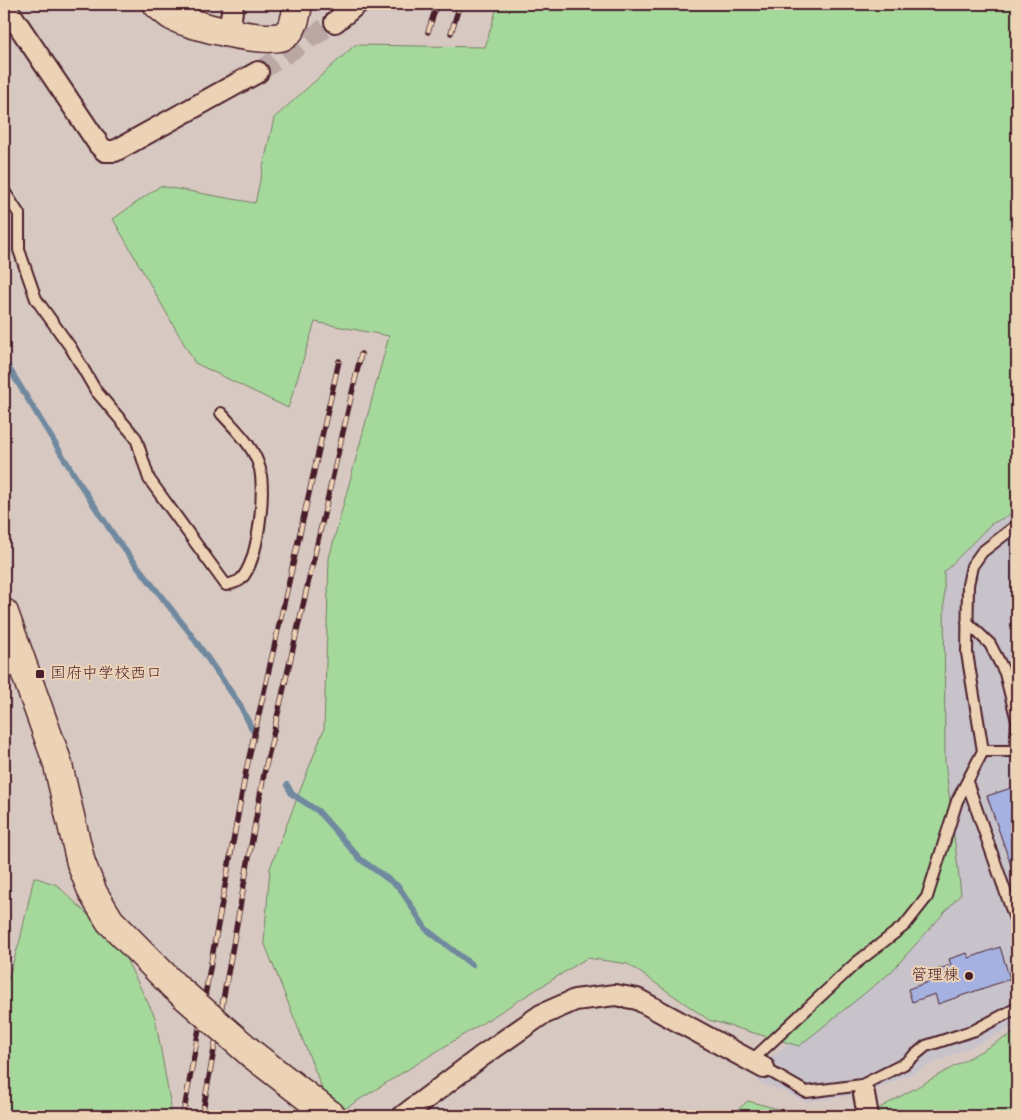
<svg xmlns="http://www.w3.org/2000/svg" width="1021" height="1120" font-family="Dekko,'Klee One',sans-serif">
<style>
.built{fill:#c8c2cb}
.green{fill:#a5d99c;stroke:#787c64}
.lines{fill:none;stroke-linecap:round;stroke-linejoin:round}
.stream{stroke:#71899f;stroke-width:6}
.building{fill:#a4b1e1;stroke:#4a1f2b}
.street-tunnel{stroke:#bba7a4;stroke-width:20;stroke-dasharray:20 10;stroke-linecap:butt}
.lane-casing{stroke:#4a1f2b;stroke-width:14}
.street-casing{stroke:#4a1f2b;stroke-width:24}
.secondary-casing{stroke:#4a1f2b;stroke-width:31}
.lane{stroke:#edd3b5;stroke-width:10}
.street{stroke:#edd3b5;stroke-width:20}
.secondary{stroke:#edd3b5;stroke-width:28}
.rail-casing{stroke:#4a1f2b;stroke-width:5.5}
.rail{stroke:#edd3b5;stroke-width:4;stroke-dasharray:11;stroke-linecap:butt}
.secondary-bridge-casing{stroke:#4a1f2b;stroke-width:31;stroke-linecap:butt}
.secondary-bridge{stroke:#edd3b5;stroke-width:28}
.poi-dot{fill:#4a1f2b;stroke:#edd3b5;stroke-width:2}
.labels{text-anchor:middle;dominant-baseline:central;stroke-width:4;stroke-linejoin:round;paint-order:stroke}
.poi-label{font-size:16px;fill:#4a1f2b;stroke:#edd3b5;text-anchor:start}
</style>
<rect width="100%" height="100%" fill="#d7c9c2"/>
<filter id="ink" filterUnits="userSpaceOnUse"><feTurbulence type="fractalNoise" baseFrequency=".02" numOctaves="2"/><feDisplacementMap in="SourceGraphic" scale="10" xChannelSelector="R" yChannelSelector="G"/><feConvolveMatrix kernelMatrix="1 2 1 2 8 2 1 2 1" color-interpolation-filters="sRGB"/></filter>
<g filter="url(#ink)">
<!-- built -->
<path class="built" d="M1017,511V1026L868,1093L807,1102L757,1081L770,1057L786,1046L798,970L944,572L991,524Z"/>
<!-- green -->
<path class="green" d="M498,4H1017V511L991,524L944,572L945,761L961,894L890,973L799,1046L709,1020L628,964L587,958L333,1116L264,942L270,868L324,729L329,558L389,336L315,322L288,408L195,363L113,219L160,186L255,203L274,118L355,45L485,47Z
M34,877L57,885L119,945L155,1017L171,1107L169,1116H4V980L8,979L20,940Z
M1017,1031V1116H879L878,1109Z
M748,1101L778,1109L786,1116H730Z"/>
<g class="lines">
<!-- stream -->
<path class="stream" d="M4,360L78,481L117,540L190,633L240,705L253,731
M287,785L292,794L318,811L360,859L399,887L426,929L472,965"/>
</g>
<!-- building -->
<path class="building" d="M1017,786V883L987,796Z
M1000,947L1010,979L938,1004L935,994L912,1002L908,989L931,981L928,973L951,965L949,959L967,953L969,958Z"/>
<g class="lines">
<!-- street-tunnel -->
<path class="street-tunnel" d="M258,72L335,22"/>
<!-- lane casing -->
<g class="lane-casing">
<path id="lane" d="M4,191L19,214V250L36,299L71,348L96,391L136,438L149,479L226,585C230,584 237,582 240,580C259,562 265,494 260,469C254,446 236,430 221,413
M967,622L990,644L1005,673L1017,721L1015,751H983
M967,782L1017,925
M751,1061L856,963L905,925L927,897L957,801L983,751L967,653L968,585L972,566L982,552L1017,525
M764,1068L806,1092L862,1085L904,1064L926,1046L975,1030L1017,1008"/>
</g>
<!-- street casing -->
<g class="street-casing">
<path id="street" d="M4,4L99,145L105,151H115L258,72
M335,22L357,4
M229,32L233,4
M864,1094L868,1116
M403,1116L482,1056L541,1015L575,1000L615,995L637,999L764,1068"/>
</g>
<!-- secondary casing -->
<g class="secondary-casing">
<path id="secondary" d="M157,4C162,8 167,13 172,16C188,25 272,46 285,35C295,27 296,15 298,4
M4,613L57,761L81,863L93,893L110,921L174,986
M253,1055L332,1116"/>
</g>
<!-- lane -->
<use href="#lane" class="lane"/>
<!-- street -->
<use href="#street" class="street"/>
<!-- secondary -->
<use href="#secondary" class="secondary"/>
<!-- rail casing -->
<g class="rail-casing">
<path id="rail" d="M428,32L437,4
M451,33L460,4
M183,1116L246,771L339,361
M202,1116L264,774L361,354"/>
</g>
<!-- rail -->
<use href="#rail" class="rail"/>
<!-- secondary-bridge casing -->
<g class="secondary-bridge-casing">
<path id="secondary-bridge" d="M174,986L253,1055"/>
</g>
<!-- secondary-bridge -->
<use href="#secondary-bridge" class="secondary-bridge"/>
</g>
</g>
<!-- markers -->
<g class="poi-dot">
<rect x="35" y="669" width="10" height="10" rx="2.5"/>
<circle cx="969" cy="976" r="5"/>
</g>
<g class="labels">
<!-- poi labels -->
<g class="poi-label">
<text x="50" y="674">国府中学校西口</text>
<text x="959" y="976" text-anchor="end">管理棟</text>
</g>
</g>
<!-- margin -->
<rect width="1021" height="1120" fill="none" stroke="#edd3b5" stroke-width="20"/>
<rect x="10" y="10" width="1001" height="1100" fill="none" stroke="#4a1f2b" stroke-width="2" filter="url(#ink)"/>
</svg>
